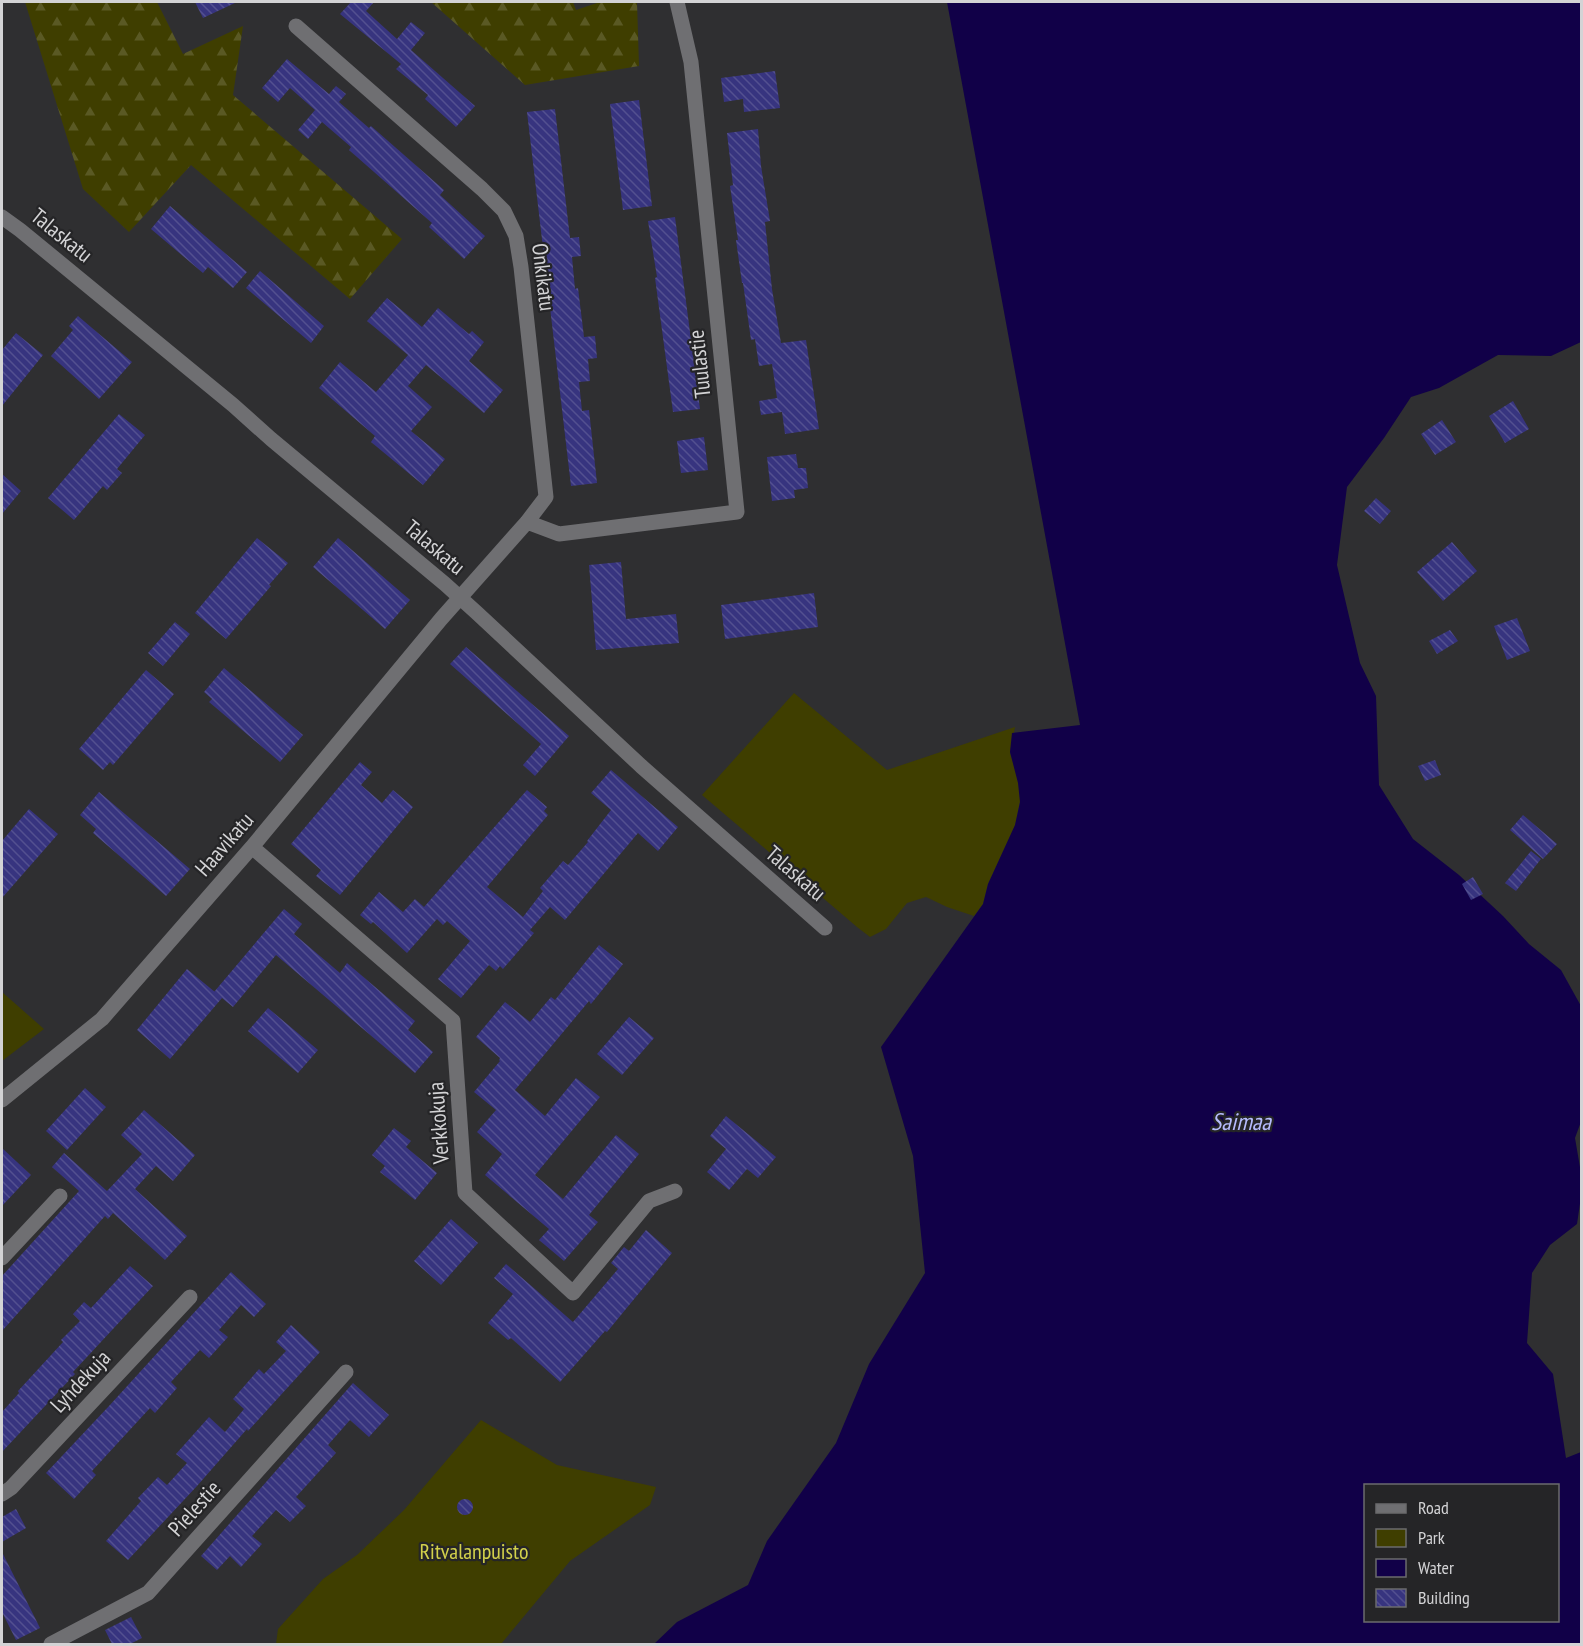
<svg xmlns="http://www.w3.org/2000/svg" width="1583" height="1646" font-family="'PT Sans Narrow',sans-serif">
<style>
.forest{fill:url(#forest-firs)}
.park{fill:#3f3e00}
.water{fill:#110048;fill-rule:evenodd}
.building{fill:url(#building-back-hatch)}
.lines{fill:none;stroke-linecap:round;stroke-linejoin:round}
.minor{stroke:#6f6f72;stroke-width:15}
.labels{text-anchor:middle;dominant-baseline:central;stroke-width:4.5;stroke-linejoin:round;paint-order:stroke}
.street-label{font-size:22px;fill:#d3d3d5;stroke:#252527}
.park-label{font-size:22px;fill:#d3d14b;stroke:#252527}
.water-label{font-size:24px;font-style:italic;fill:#b6bbfc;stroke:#252527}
</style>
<defs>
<pattern id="forest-firs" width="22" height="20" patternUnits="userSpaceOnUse" patternTransform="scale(1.5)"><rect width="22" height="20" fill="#3f3e00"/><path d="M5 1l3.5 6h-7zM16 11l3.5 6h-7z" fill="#5a5924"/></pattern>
<pattern id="building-back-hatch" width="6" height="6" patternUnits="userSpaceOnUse" patternTransform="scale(1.5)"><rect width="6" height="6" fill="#37347f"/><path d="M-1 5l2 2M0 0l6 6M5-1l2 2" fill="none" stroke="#535090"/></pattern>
</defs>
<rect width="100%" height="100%" fill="#2f2f31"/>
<!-- forest -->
<path class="forest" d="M25,2H157L183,54L243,26L233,95L402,239L350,299L191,165L129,232L83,189Z
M431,2H573L576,10L600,2H637L639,66L525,85Z"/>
<!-- park -->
<path class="park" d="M794,693L887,770L1015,727L1010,753L1019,781L1020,801L1015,826L988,884L983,904L974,916L947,907L926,897L907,903L886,929L870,937L857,927L702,795Z
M2,992L44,1029L2,1061Z
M481,1420L557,1465L656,1487L650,1505L570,1561L501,1644H276L278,1629L323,1579L357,1555L404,1510Z"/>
<!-- water -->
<path class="water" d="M947,2H1581V342L1551,356L1498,355L1439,388L1411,397L1384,438L1347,487L1337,565L1360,663L1376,696L1379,785L1413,839L1459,875L1503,916L1529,944L1561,970L1581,1006L1582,1119L1575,1138L1581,1173L1582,1190L1577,1224L1550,1245L1532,1273L1527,1343L1553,1374L1566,1458L1581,1452V1644H654L677,1622L748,1585L767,1541L836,1443L869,1364L925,1273L913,1156L881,1047L983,904L988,884L1015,825L1020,802L1018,783L1010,752L1012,733L1080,725ZM1366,1486H1558V1620H1366Z"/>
<!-- building -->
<path class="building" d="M195,2H237L203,18Z
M351,2H374L366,11L397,39L411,22L425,33L411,50L475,106L456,127L425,99L428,95L396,69L401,64L340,14Z
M287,59L329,94L336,86L346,94L339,102L369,128L371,126L444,190L440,195L485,236L464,259L429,227L432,223L349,150L351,147L322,122L308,139L298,130L315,110L290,88L278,102L262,88Z
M775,71L780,108L744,112L743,99L724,102L721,78Z
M639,100L652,206L623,210L610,104Z
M555,109L570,238L579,237L581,256L572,257L575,289L578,288L584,337L595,336L597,358L588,359L590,381L579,382L582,411L589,410L597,483L571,486L527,112Z
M758,129L761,166L770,221L765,222L772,289L781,343L806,340L819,429L785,434L782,412L761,415L759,401L777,398L772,364L759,366L755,339L751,340L743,283H742L736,240H738L730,186L733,185L727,133Z
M170,206L247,272L233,288L208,267L203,273L151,229Z
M675,217L700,409L673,412L655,278L657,277L648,221Z
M260,271L324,326L311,343L246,288Z
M387,298L422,327L438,308L469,334L472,331L484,342L469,361L503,390L484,413L426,365L408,386L432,407L411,431L445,459L423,485L371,442L375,436L319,388L340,362L376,392L408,355L367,321Z
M78,316L132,362L99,399L51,356L73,330L69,326Z
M16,333L43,355L2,406V350Z
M1513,401L1529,429L1505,443L1489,416Z
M119,414L145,435L117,469L122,473L107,490L103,486L74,520L48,498Z
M1442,420L1456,442L1435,455L1421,434Z
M704,437L708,470L681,473L677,441Z
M796,454L798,468H806L808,488L794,490L795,498L772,501L767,457Z
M2,474L21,491L2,514Z
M1376,498L1391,511L1380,524L1364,511Z
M257,538L288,563L269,585L271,586L226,639L195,613Z
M338,538L410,600L385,629L313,567Z
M1452,542L1477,571L1443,601L1417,572Z
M621,562L626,619L676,614L679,643L596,650L589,565Z
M814,593L818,627L725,639L721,605Z
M1517,618L1530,651L1507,660L1494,626Z
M175,622L190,634L163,666L148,653Z
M1450,630L1458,641L1437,654L1429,641Z
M466,647L569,736L535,776L523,765L541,744L450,664Z
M224,668L303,735L280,762L209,702L212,699L204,692Z
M146,670L174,694L113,765L110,762L103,770L79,749Z
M1435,760L1441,775L1425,781L1418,766Z
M360,762L372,772L361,785L382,803L393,790L413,807L340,895L316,876L321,870L291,844Z
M611,770L678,827L658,851L638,833L565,920L550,907L530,930L534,933L503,969L500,966L496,971L489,965L461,998L438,979L470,941L447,921L443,925L437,919L407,953L373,922L371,924L360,915L379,892L403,912L415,899L424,907L527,790L547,807L544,811L548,815L487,887L523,917L543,891L540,888L563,861L568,865L588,842L587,841L611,810L591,793Z
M99,792L190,869L166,896L93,833L96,829L80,815Z
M29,809L58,834L2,898V841Z
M1523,815L1557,844L1543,859L1510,830Z
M1531,851L1541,859L1516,891L1505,883Z
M1473,877L1483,894L1471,900L1462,884Z
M284,909L302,924L294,934L340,973L347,963L415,1021L408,1030L433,1052L415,1073L276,955L233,1007L222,998L170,1059L137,1030L187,969L221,997L214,992Z
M599,945L623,964L591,1004L589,1001L515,1090L545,1116L576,1078L600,1097L535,1175L563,1199L616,1135L639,1154L589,1215L598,1222L564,1261L539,1240L549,1229L485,1175L502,1154L477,1132L496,1110L474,1092L500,1061L499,1060L500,1058L476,1037L505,1002L530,1022L551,997L555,1000Z
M268,1008L318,1050L298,1073L248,1031Z
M629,1017L654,1038L622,1075L597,1054Z
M85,1088L106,1107L67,1150L46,1131Z
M144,1110L195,1155L173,1181L156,1166L135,1189L187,1236L165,1260L113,1213L108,1219L105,1216L2,1331V1276L79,1191L52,1167L64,1153L107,1191L142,1154L121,1135Z
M726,1116L776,1157L758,1178L747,1169L729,1190L707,1172L726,1149L710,1136Z
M394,1128L411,1141L406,1147L437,1173L415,1200L380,1172L385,1166L372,1155Z
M2,1148L31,1175L2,1206Z
M451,1219L478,1243L441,1285L414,1261Z
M646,1230L672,1253L607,1332L605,1331L560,1382L511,1338L508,1340L488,1323L513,1294L494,1278L506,1264L573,1322L618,1269L611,1263L624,1247L629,1251Z
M130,1266L153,1286L73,1372L75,1374L2,1452V1412L19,1393L18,1391L63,1342L61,1340L80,1321L73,1314L84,1302L91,1308Z
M231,1272L266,1304L254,1317L241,1305L219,1330L228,1337L209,1358L200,1350L171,1382L177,1388L155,1413L150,1408L92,1471L96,1475L74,1499L46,1473L109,1406Z
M291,1325L320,1352L248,1431L247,1429L197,1486L128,1560L106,1541L141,1501L138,1498L158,1477L167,1485L187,1463L176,1454L209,1417L225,1432L244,1409L233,1399L259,1369L264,1374L286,1351L276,1342Z
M353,1383L389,1415L369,1437L350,1420L328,1445L336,1453L296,1497L306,1506L290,1522L276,1510L252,1536L262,1544L241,1567L230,1556L217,1570L201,1556Z
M457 1507a8 8 0 1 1 16 0a8 8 0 1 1-16 0Z
M16,1509L26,1528L2,1542V1517Z
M2,1552L40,1628L16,1640L2,1612Z
M131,1617L142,1638L130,1644H112L105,1630Z"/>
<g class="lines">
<!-- minor -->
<path class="minor" d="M2,217L20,230L233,405L271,439L445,584L477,613L641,766L825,928
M527,522L559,534L737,512L691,62L677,2
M252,847L453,1021L465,1193L573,1293L649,1201L675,1191
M2,1100L102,1019L252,847L441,619L527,522L546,497L521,267L516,236L504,211L482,189L296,26
M2,1258L60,1196
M2,1494L11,1488L190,1297
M51,1644L148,1593L346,1372"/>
</g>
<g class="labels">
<!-- street labels -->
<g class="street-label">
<text transform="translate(62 235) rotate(39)">Talaskatu</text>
<text transform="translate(544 277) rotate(83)">Onkikatu</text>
<text transform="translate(699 364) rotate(-96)">Tuulastie</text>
<text transform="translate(435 547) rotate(40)">Talaskatu</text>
<text transform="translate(224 844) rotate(-49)">Haavikatu</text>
<text transform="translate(796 873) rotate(41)">Talaskatu</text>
<text transform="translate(438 1123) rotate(-94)">Verkkokuja</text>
<text transform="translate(80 1381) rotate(-47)">Lyhdekuja</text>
<text transform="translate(194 1508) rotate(-48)">Pielestie</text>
</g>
<!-- park labels -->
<g class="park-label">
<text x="474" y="1551">Ritvalanpuisto</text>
</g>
<!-- water labels -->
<g class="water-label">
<text x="1241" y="1121">Saimaa</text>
</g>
</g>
<!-- border -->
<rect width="1583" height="1646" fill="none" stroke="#d3d3d5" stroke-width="6"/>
<!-- legend -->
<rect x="1364" y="1484" width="195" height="138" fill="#252527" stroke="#6b6b6d" stroke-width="1.5"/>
<rect x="1376" y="1504" width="30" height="9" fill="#6f6f72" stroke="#6b6b6d" stroke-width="1.5"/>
<text x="1418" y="1514" font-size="18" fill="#d3d3d5">Road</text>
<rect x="1376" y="1529" width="30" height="18" fill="#3f3e00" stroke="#6b6b6d" stroke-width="1.5"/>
<text x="1418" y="1544" font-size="18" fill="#d3d3d5">Park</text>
<rect x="1376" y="1559" width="30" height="18" fill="#110048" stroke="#6b6b6d" stroke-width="1.5"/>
<text x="1418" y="1574" font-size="18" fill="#d3d3d5">Water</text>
<rect x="1376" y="1589" width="30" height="18" fill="url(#building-back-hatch)" stroke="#6b6b6d" stroke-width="1.5"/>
<text x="1418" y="1604" font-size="18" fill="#d3d3d5">Building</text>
</svg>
